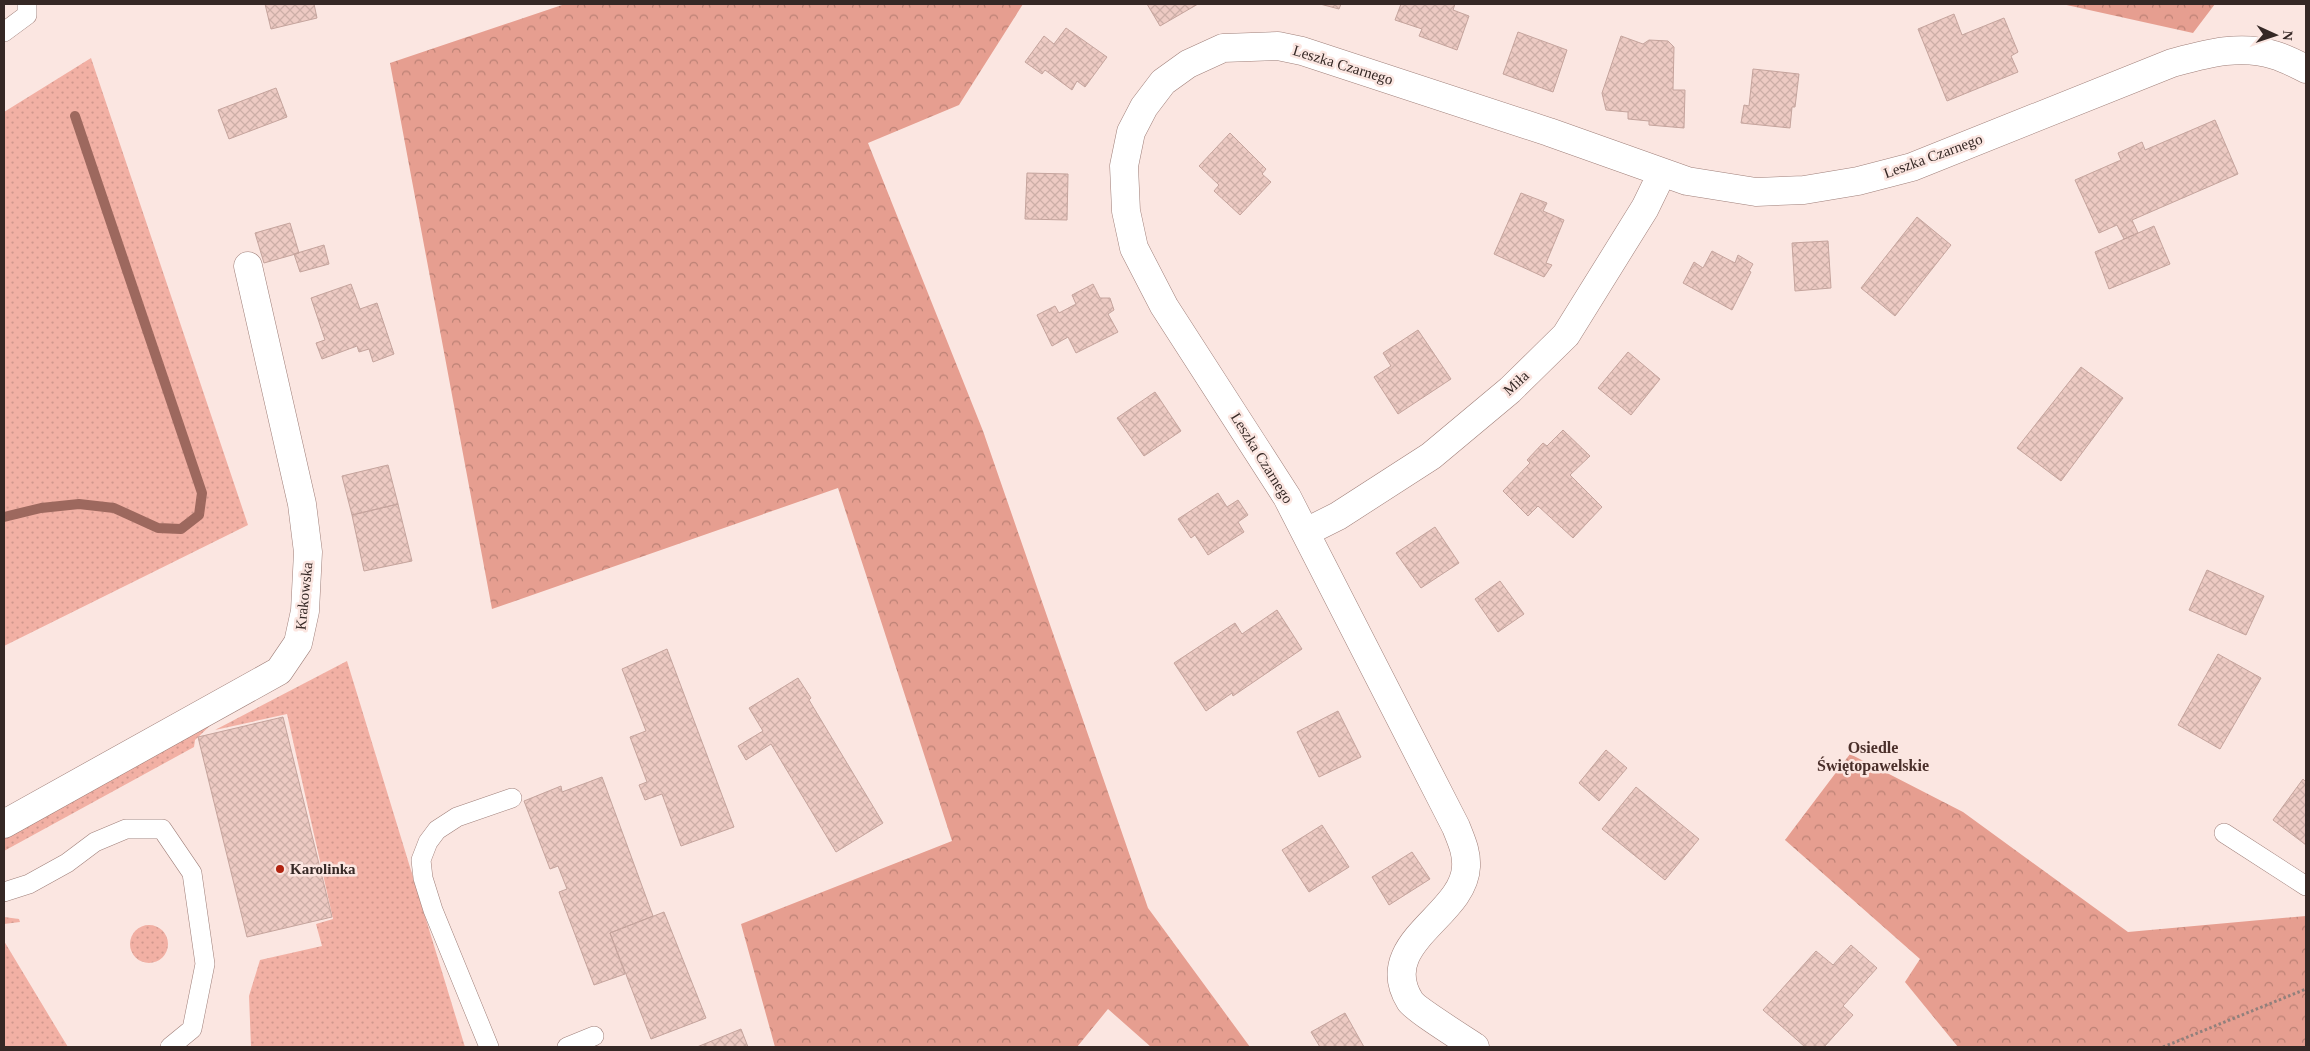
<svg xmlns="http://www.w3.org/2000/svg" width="2310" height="1051" font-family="'Times New Roman',serif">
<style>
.grass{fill:url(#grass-dots)}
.forest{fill:url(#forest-crowns)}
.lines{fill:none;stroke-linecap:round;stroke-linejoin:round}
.stream{stroke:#9d685e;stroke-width:10}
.building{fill:url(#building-cross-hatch);stroke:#c5a49d}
.service-casing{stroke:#9f7f79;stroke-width:20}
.minor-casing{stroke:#9f7f79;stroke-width:29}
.path{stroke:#91807c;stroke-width:3;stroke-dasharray:2.5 2.5;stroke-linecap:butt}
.service{stroke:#fff;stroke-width:19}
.minor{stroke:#fff;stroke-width:28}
.poi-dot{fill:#b12310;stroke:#fbe6e1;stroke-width:2}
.labels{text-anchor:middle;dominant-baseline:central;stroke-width:5;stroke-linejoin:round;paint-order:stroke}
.street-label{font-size:15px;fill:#352825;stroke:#fbe6e1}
.poi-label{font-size:15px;font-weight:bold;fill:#352825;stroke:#fbe6e1;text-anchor:start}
.neighbourhood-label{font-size:16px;font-weight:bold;fill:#4a2f2a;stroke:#fbe6e1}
</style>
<defs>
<pattern id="grass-dots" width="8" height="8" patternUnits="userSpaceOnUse" patternTransform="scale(1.25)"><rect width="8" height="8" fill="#f2b0a4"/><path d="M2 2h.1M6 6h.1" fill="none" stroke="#d0978d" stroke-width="1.8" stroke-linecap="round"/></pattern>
<pattern id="forest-crowns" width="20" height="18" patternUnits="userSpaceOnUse" patternTransform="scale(1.25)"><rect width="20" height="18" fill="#e69e90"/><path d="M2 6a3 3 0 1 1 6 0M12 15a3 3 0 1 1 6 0" fill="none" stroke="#bb8175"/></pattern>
<pattern id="building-cross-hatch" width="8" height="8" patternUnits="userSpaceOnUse" patternTransform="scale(1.25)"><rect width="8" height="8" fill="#edcac3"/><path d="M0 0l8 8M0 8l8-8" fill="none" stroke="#ccaea7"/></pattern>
</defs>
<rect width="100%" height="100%" fill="#fbe6e1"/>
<!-- grass -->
<path class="grass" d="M91,58L248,525L4,646V112Z
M347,661L465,1047H251L249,996L260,960L322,946L316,924L333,919L287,714L215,730Z
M218,718L195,740L194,747L4,851V833Z
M4,917L19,919L20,922L4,924Z
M130 944a19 19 0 1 1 38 0a19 19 0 1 1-38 0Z
M4,941L60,1034L68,1047H4Z"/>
<!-- forest -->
<path class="forest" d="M565,4H1023L959,105L868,143L983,431L1148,908L1250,1047H1151L1108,1009L1077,1047H775L741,924L952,841L838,488L492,609L390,63Z
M2062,4H2215L2193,33Z
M1850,754L1963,812L2128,932L2306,916V1047H1958L1905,982L1920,959L1785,840Z"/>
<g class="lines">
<!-- stream -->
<path class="stream" d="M4,517L41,508L79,504L114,508L158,528L181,529L199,515L202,493L75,116"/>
</g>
<!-- building -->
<path class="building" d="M265,4H314L317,18L271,29Z
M1147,4H1198L1160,26Z
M1320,4H1341L1339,9Z
M1401,4H1455L1453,10L1469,16L1457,50L1419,36L1422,29L1395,20Z
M1954,14L1962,35L2004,18L2018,52L2011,56L2018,72L1947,101L1918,29Z
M1066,28L1107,57L1085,87L1077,81L1072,90L1045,70L1042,74L1025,62L1044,36L1054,44Z
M1518,32L1567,50L1553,92L1503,74Z
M1621,36L1643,44L1649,40L1668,41L1674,47L1673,90H1685L1684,128L1649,125V121L1628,119V112L1606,110L1602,93Z
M1753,69L1799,74L1795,107H1792L1790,128L1741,123L1744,105L1749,106Z
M276,88L287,117L229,139L218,110Z
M2215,120L2238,174L2132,220L2138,233L2124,239L2117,225L2099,233L2075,180L2121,160L2118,153L2142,142L2145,150Z
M1230,133L1266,169L1262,174L1271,182L1240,215L1214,191L1219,185L1199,166Z
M1027,173L1068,174L1067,220L1025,219Z
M1521,193L1547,203L1543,211L1564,220L1546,263L1552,265L1544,277L1494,254Z
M1917,217L1951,245L1895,316L1861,288Z
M290,223L299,253L264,263L255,233Z
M2154,226L2170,264L2109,289L2095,252Z
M1828,241L1831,288L1795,291L1792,243Z
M324,245L329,264L300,272L294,254Z
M1712,251L1735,263L1738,255L1753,264L1749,271L1751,272L1732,310L1683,283L1694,262L1703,268Z
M351,284L360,309L377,303L394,354L373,362L369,349L359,352L357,346L322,359L316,343L325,340L311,298Z
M1093,284L1100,298H1110L1114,310L1108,314L1118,332L1076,353L1068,337L1052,346L1037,315L1055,306L1059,313L1076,304L1072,295Z
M1418,330L1451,379L1398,414L1374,377L1391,366L1383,353Z
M1628,352L1660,379L1631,415L1598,388Z
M2081,367L2123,398L2061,481L2017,448Z
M1155,392L1181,431L1144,456L1117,418Z
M1563,430L1590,456L1570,475L1602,507L1573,538L1538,506L1528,516L1503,491L1530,463L1527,460L1543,443L1547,446Z
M388,465L398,504L352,515L342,476Z
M1218,493L1227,507L1238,500L1248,515L1238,522L1244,532L1208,555L1195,535L1191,538L1178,519Z
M398,504L412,561L364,571L352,515Z
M1435,527L1459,563L1421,588L1396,553Z
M2207,570L2264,596L2246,635L2189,610Z
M1500,581L1524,614L1498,632L1475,599Z
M1277,610L1302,649L1233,696L1232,693L1206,711L1174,663L1235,623L1242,634Z
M667,649L734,827L681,846L662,794L645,800L639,785L647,782L630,737L646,731L622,669Z
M2218,654L2261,678L2220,749L2178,725Z
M798,678L811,698L809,700L883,823L836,852L771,744L746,760L738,746L763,731L749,708Z
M1338,711L1361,757L1319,777L1297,732Z
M283,717L332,917L247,937L198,737Z
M1606,750L1627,768L1599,801L1579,783Z
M602,777L653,916L610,933L625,974L594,985L559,892L567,889L558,866L550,869L524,801L561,786L562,792Z
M2303,779L2306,782V845L2273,820Z
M1636,787L1699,839L1665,880L1602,829Z
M1322,825L1349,867L1309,892L1282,850Z
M1412,852L1430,879L1389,905L1372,877Z
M664,912L706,1018L651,1039L610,933Z
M1851,945L1877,968L1843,1006L1853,1015L1824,1047H1805L1763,1010L1816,951L1833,965Z
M1345,1013L1364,1047H1320L1311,1032Z
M741,1029L748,1047H697Z"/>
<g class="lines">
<!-- service casing -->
<g class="service-casing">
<path id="service" d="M4,32L27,15V4
M2224,833L2306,886
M4,892L29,884L67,863L95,842L126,829H162L192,873L205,964L192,1029L170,1047
M489,1047L433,910L423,878L421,860L428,842L437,830L457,817L512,798
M567,1047L594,1036"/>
</g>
<!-- minor casing -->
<g class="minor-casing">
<path id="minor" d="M1306,532L1338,516L1431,456L1510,390L1566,335L1645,208L1662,173
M4,824L279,671L298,643L305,611L308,552L302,504L248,266
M1475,1047C1463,1039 1415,1009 1410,1001C1374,943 1464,916 1466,867C1467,852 1461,840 1456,827L1287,497L1164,306L1134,248L1126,211L1124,166L1131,132L1144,107L1163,82L1188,64L1223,48L1278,46L1302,51L1549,132L1687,181L1756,192L1804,190L1858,181L1912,167L2172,63C2206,54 2240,44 2274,55C2285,58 2296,64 2306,69"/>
</g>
<!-- path -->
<path class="path" d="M2163,1047L2306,989"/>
<!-- service -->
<use href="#service" class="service"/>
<!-- minor -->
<use href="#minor" class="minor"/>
</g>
<!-- markers -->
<circle class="poi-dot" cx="280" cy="869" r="5"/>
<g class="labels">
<!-- street labels -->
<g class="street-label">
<text transform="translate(1343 65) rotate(17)">Leszka Czarnego</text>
<text transform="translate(1933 156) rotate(-20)">Leszka Czarnego</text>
<text transform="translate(1516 383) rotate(-43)">Miła</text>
<text transform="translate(1262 458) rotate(58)">Leszka Czarnego</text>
<text transform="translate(304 596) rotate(-84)">Krakowska</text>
</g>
<!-- poi labels -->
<g class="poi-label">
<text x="290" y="869">Karolinka</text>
</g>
<!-- neighbourhood labels -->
<g class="neighbourhood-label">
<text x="1873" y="747">Osiedle<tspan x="1873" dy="18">Świętopawelskie</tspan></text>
</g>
</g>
<!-- border -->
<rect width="2310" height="1051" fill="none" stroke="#352825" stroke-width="10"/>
<!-- north arrow -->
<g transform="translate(2275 35) rotate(93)" stroke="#fbe6e1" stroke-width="4" paint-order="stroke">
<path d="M0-4L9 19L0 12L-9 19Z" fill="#352825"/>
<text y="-8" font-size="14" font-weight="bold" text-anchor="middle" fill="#352825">N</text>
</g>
</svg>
